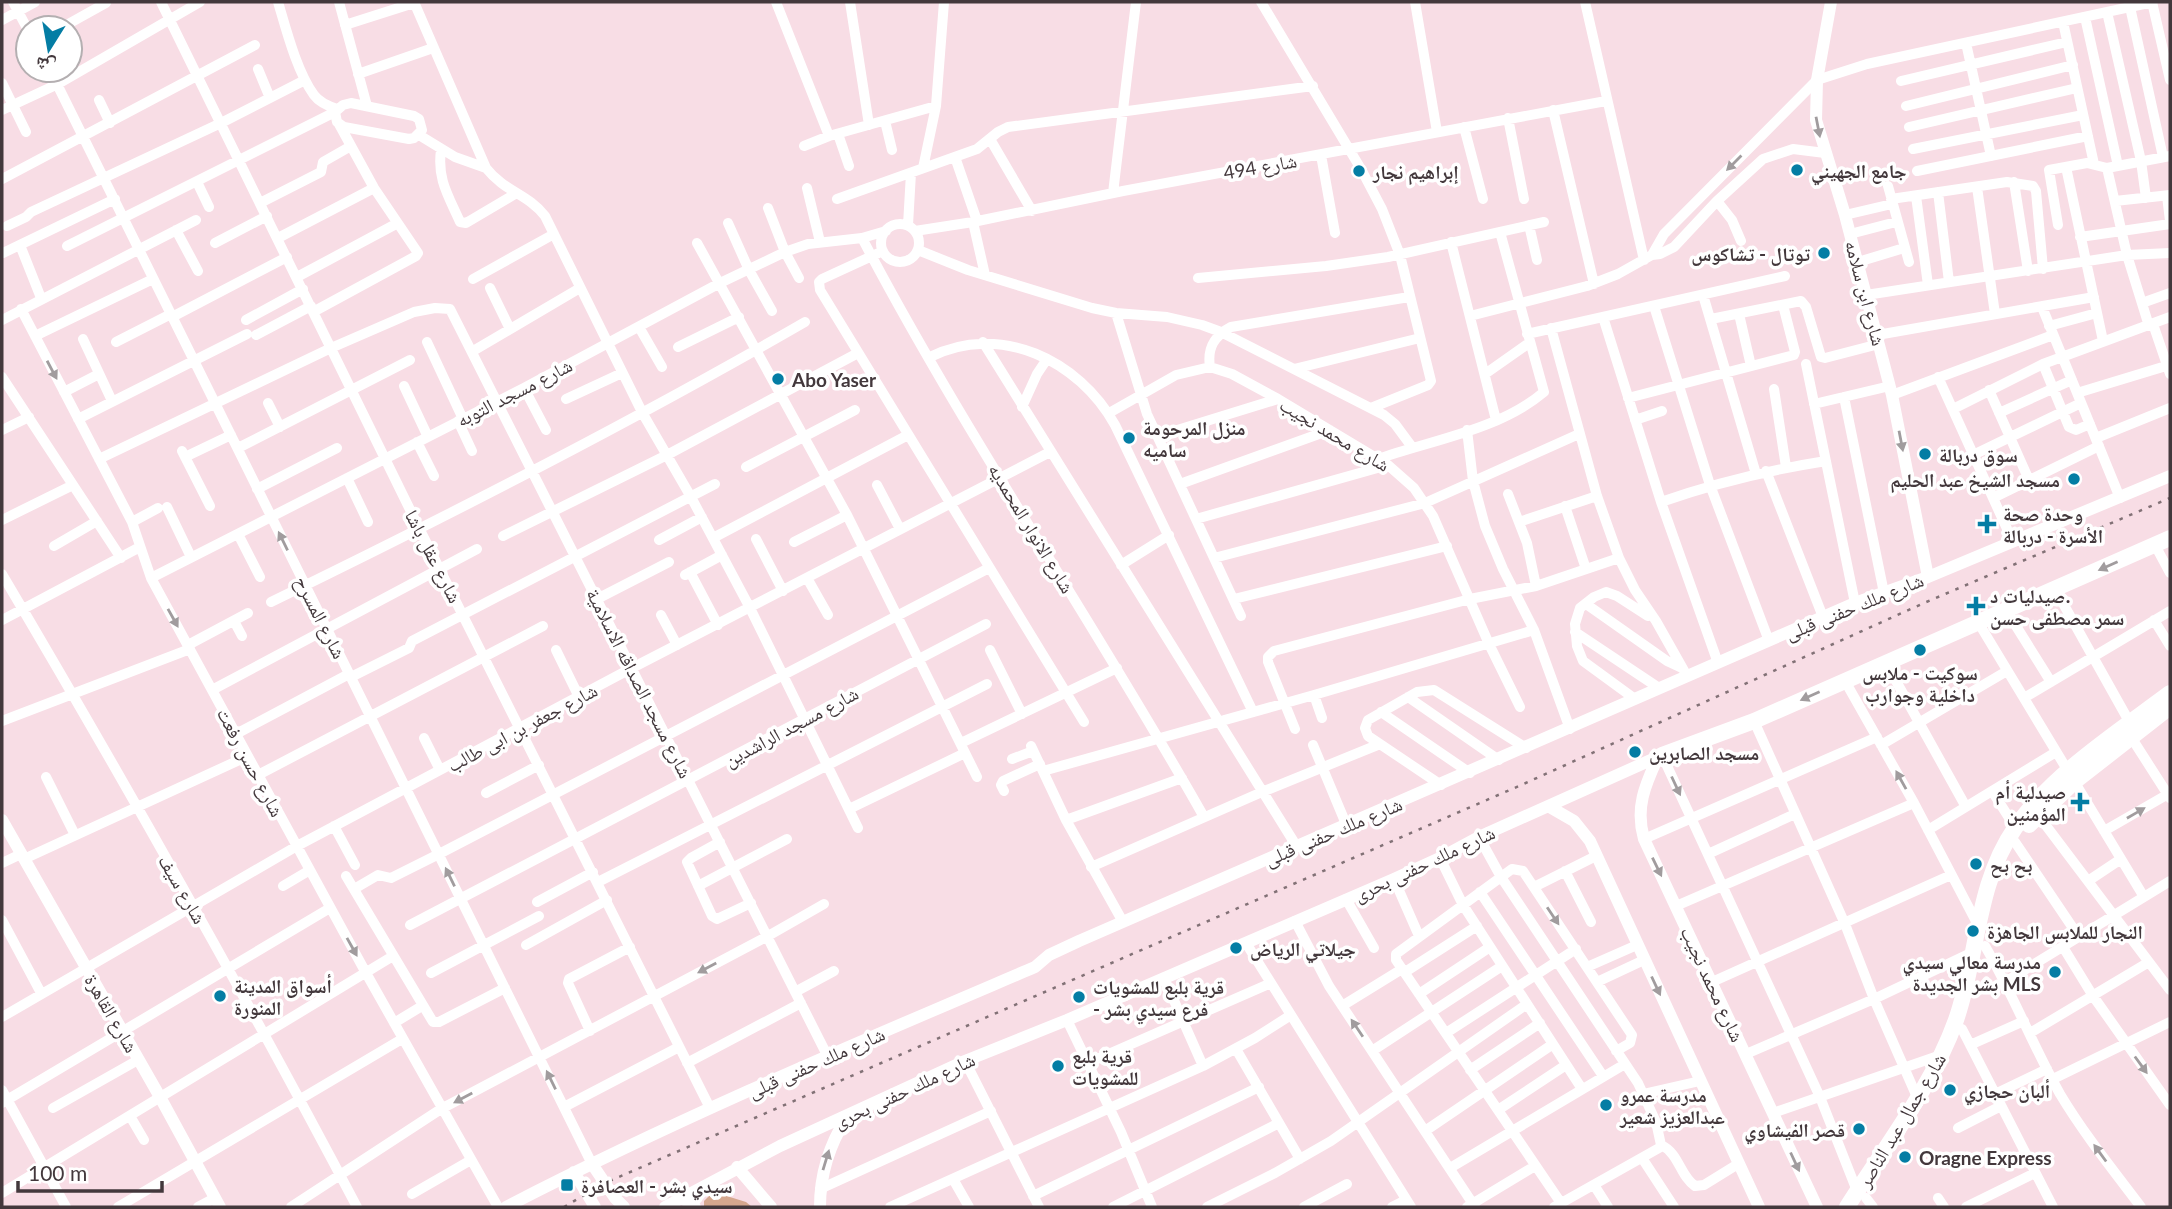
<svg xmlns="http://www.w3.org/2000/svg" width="2172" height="1209" font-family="Lato,'Noto Naskh Arabic',sans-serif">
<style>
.green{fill:#d5a78e}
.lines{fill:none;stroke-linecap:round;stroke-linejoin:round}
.minor{stroke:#fff;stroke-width:10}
.tertiary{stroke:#fff;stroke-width:12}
.primary{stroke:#fff;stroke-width:16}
.rail{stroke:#827176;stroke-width:2.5;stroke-dasharray:3.5 7;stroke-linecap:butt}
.oneway{fill:#a19c9e}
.poi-dot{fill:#047da4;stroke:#fff;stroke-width:2.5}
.labels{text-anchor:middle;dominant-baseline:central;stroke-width:7;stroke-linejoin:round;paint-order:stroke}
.street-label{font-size:19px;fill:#43383c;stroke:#fff}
.poi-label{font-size:19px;font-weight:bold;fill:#43383c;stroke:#fff;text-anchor:start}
</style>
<rect width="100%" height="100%" fill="#f8dde5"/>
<!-- green -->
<path class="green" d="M717,1193L746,1202L752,1207H704V1201L709,1196Z"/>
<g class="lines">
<!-- minor -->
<path class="minor" d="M13,2L28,30
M161,2L420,530L710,1108
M278,2C286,29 297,72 314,95C319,102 328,106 337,109
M339,2L367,106
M414,2L486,168C505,192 528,194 545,216L643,414L691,497L750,608L858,828
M776,2L829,136
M850,2L869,125
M1261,2L1361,169L1382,209L1400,255L1431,381L1428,385L1371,408
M1415,2L1437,132
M1585,2L1644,260
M2152,2L2170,80
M2130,7L2163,157
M2107,12L2141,161L2146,198
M2085,17L2118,166
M2,20L35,2
M2063,22L2094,164
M345,25L414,3
M61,28L106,3
M1966,43L1991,156
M258,69L270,98
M50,70L592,1164
M358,74L433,48
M1901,81L2067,42
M2,83L26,132
M99,100L110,123
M351,103L414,116L419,119L422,130L414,138L409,139L344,127L337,122L335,112L343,105Z
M1906,106L2073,65
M2,110L58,84L200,2
M1553,110L1594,284
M1508,118L1524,199
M885,121L892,150
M1464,127L1483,199
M1909,127L2077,88
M838,134L849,166
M419,135L455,157L486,168
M990,139L1032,211
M804,146L829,136L936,106
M1913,149L2083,115
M441,150C437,179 448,195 460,222L466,223L515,194
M1321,155L1335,233
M955,157L977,221
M2066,167L2103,341
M923,168L936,106L944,2
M2107,168L2127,255L2149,326
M1917,171L2088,136
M2,179L255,45
M197,182L209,207
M2014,182L2028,271
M1888,186L1909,262
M1977,187L1995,314
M807,188L820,242
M1938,192L1949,282
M1113,193L1136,2
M1916,196L1928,285
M2167,196L2170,221
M837,199L977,149L998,132L1008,127L1313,86
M1891,199L2007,182L2033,186L2036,191L2043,269
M1717,201L1732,220L1741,241
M2115,201L2170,195
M260,203L321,172L323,162L351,146
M768,208L785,252L799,278
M1845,215L1892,204
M973,222L985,275
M728,223L749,270L772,311
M881 243a19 19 0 1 1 38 0a19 19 0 1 1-38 0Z
M908,225L911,173
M1529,225L1537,260
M2058,225L2049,170L2087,163L2107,168L2170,156
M7,226L26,217L31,212L221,123L305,80
M176,230L198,271
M915,231L973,222L1123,191L1606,101
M1850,234L1896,222
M2080,237L2170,224
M278,238L374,188
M862,238C966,436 1094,622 1204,817
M1451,242L1496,420
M215,243L267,216
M697,243L847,515L977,777
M20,245L41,298
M67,246L335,112
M918,250L968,270L1092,308L1116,313L1167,317L1202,325L1221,332L1384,415L1395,424L1412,447
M883,251L822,279L819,282L820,290L1084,722
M3,253L115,199
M1652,255L1664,234L1817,80L1867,64L2153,2
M1858,262L1904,248
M297,277L396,224
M1198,278L1326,266L1388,257L1544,222
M473,279L554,234
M490,288L510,329
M1703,295L1756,474
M1866,295L2127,255L2170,253
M2142,303L2170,293
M1654,306L1710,485L1769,641
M2042,307L2120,498
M21,309L132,522L151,578L366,973L498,1207
M313,312L416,256L418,253L374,188L339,124
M1116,313L1147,414L1241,616
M1739,314L1751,366
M1470,316L1587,286L1618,274L1652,255L1660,254L1674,247L1717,201L1763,159L1793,149L1825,153
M172,317L287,257
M1603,317L1661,502L1718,663
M1711,319L1801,301L1806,307L1821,357L1825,358L1879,344
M2,320L196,220
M246,320L303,289
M2153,324L2170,374
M2049,326L2097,313
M639,327L662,367
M1551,328L1597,496L1619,558L1635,590L1656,621L1687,676
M1527,334L1785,276
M256,335L311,306
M1877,335L2094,297
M35,336L153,279
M83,339L112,401
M116,342L171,314
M427,342L463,419
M983,342L1297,847
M678,347L739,317
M473,351L580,288
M930,357C1000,322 1079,360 1115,425L1253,712
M1806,364L1855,603
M2043,364L2069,427L2076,430L2090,424
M1210,367C1207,348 1214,336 1231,327L1409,297
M1294,369L1420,338
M1485,374L1529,343
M2,377L121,558
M1938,377L2013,542
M404,386L428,437
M524,388L546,430
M1774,389L1786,467
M1989,390L2029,480
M64,392L99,374
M2077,393L2166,366
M1892,395L2053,335
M1844,397L1884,593
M1628,398L1794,355L1795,352L1783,305
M566,399L622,373
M268,403L280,427
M1814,404L1890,386
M1022,407L1037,374L1047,359
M1953,409L2043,364L2170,317
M1109,413L1176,375L1210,367L1232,374L1278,399L1388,465L1414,488L1433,516L1489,644L1520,707
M1999,413L2072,380
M78,419L247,334
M1635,420L1662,411
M458,421L472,451
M2,430L29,417
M1467,430L1473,481L1485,526L1503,569L1534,630L1570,729
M1158,436L1278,399
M2096,438L2170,408
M417,442L434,476
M238,448L410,360
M182,451L210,506
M1973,455L2081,403
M185,457L231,435
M99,459L331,348L414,312L435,308L450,309L828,1057
M1378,459C1432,440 1499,430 1544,392L1500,232
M746,467L855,410
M1766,471L1823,617
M347,478L368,522
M1180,484L1330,430
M877,485L900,529
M257,489L337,448
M1508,494L1527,543L1536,586
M1993,498L2099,446
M1661,502C1715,483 1769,470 1826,461
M1565,506L1586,569
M167,507L191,557
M1196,519L1388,465
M2,520L73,485
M132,522L158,508
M1519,522L1597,496
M238,534L260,577
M503,536L667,455L858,353
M713,538L908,435
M756,539L783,591
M659,540L702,517
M794,542L847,515
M2155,545L2170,573
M54,546L97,521
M1214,558L1425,503L1579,434
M1121,565L1169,535
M690,572L718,625
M2,574C125,782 244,993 357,1207
M685,575L722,555
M151,578L524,388L720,283L785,252L808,244L862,238L886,231
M807,578L828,615
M2055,589L2130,723
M597,599L669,562
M1234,599L1447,546
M271,602C452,514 630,423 805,322
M1586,604L1667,661L1682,668
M2006,610L2051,682
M661,615L677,645
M2,620L140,547
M2154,620L2170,646
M234,621L242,636
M1978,622L2144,897
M1575,632L1659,688
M188,645L248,613
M556,650L579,697
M990,650L1022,714
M1886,663L1966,807
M351,677L409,648L412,641L715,484
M1845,681L1914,803L1979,927
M212,690L477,549
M1314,695L1322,718
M1408,697L1499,760
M2024,698L2170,611
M1635,699L1583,661L1577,646L1575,624L1580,608L1594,597L1606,592L1617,596L1648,616
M1381,712L1470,773
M2,721L190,649
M1754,721L1845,924L1874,999L1917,1097
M1295,729L1268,662V657L1274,651L1470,599L1536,586L1619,558
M236,734L349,674
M2131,737L2170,798
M424,738L440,770
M961,743L1117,668
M1313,745L1346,824
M1881,745L2007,671
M1031,746L1066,820L1123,922
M1662,755L1820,1097L1857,1191
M1012,759L1033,751
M1043,771L1314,695L1534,630
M258,775L543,626
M46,777L75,835
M1441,785L1368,736L1365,728L1368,720L1417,692L1434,690L1526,748
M1004,791L1001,785L1003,781L1040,764
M1992,791L2015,827
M486,793L539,765
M849,809L965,753
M2038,815L2170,990
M1066,820L1182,778
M334,826L355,865
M1928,830L2056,752
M2104,831L2170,793
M1479,837L1501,877L1638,1083L1656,1122L1661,1145
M1644,839L1877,737
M720,842L691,858L687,862L712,916L717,919L751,903
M2015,842L2079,937
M1708,854L1795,814
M1440,858L1463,905L1582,1089
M24,859L248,756
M2,863L21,854
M1091,867L1262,792L1380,744
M1565,871L1591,922
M346,876L433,1022H439L505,988
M1394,879L1419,936
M2088,881L2121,859
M598,882L987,684
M283,886L310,870
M698,886L787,839
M1534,887L1596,856
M354,889L378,875L391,878L439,854L989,568
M1480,892L1603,1076
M1346,899L1374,948
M537,902L593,872
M1676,906L1914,803
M2,920L41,993
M1295,921L1329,986L1475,1207
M410,925L986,624
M1246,943L1411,1207
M526,945L607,900
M1985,946C2013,994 2033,1046 2060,1094C2084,1134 2113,1170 2141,1207
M2063,947L2093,996L2170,1105
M1587,967L1637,945
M1405,972L1477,926
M431,973L539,916
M1164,978L1203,1066
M1597,982L1644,960
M1712,982L1951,875
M2005,982L2170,881
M795,992L834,971
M1419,994L1490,947
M1342,1006L1402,969
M2,1017L297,846L632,668L1050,452
M1067,1020L1121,1132L1152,1207
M394,1023L422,1006
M1962,1029L2053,1207
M590,1031L568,983L569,979L630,947
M1446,1033L1576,949
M2030,1033L2149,962
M1970,1045L2024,1021
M1236,1049L1300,1159
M1372,1051L1502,966
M1746,1054L1874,999L1973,952
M965,1061L1039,1207
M687,1063L801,1003
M1088,1063L1271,983
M1470,1070L1540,1023
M2053,1079L2170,1022
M2,1090L66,1207
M1643,1094L1700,1081
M1995,1094L2047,1069
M2,1103L330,908
M564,1107L679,1047
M53,1108L138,1060
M1498,1110L1566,1065
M1773,1113L1941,1055
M130,1116L144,1140
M1958,1128L2001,1106
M1425,1131L1553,1044
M1661,1145C1679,1153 1680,1176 1695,1186L1704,1185L1738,1164
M1642,1158L1674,1207
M1450,1168L1625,1064
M953,1179L969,1207
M1594,1185L1608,1207
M820,1189L991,1111
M2,1193L393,956
M412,1194L471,1160
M1033,1196L1259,1087
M1866,1198L1873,1207
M1938,1198L1944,1207
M1561,1203L1396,960V954L1512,869L1523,871L1632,1035L1630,1043L1616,1051
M118,1207L402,1039
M198,1207L215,1198
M291,1207L441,1109L768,936L824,904
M890,1207L1203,1066L1255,1038L1291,1015
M1113,1207L1279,1123
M1207,1207L1275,1173L1331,1141L1527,1004
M1304,1207L1347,1184
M1392,1207L1406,1200
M1467,1207L1535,1166
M1554,1207L1659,1148L1661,1145
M1966,1207L2035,1173"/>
<!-- tertiary -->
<path class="tertiary" d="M1831,2L1817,80L1816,120L1845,215L1892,395L1928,577
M1658,757C1645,785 1635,808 1644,839L1817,1207
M1548,806L1574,821L1590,841L1759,1207
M2,820L160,1097L220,1207
M592,1164L615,1198L624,1207
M737,1167L771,1207
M574,1172L595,1207
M682,1198L695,1207
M506,1207C678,1118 857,1043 1035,967L1049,955L1079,941L1855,603L1928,577L2170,476
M665,1207L780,1146L965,1061L1067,1020L1394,879L1440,858L1479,837L1662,755
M820,1207C820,1173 829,1145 847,1117"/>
<!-- primary -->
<path class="primary" d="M1662,755L1754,721L2170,538
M2029,825L2074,782L2170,707
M1847,1207C1885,1147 1932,1087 1956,1020C1978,957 1976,884 2015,828C2052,774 2118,732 2170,693"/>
<!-- rail -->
<path class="rail" d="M564,1207L605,1183L1519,786L1924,603L2170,498"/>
</g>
<!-- one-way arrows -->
<defs><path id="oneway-solid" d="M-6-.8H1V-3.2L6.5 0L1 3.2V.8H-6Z" transform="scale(1.75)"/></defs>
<g class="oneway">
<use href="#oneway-solid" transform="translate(1818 127) rotate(79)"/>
<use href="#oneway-solid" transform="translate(1734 163) rotate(135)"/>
<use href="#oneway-solid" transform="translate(52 370) rotate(62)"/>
<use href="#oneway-solid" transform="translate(1901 441) rotate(79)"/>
<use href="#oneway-solid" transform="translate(283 541) rotate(-116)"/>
<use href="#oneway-solid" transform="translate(2108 566) rotate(156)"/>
<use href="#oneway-solid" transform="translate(173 618) rotate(61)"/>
<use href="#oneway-solid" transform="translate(1810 696) rotate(156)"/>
<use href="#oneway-solid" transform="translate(1901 780) rotate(-119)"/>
<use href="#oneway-solid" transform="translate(1676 786) rotate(65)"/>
<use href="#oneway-solid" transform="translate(2136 813) rotate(-30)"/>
<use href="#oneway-solid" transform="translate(1657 867) rotate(64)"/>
<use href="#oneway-solid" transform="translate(450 877) rotate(-116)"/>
<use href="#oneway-solid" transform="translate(1553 916) rotate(56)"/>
<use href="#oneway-solid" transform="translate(352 947) rotate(61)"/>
<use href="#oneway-solid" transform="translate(707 968) rotate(152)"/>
<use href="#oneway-solid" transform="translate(1656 986) rotate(65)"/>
<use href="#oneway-solid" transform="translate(1357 1028) rotate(-124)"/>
<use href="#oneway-solid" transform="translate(2141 1065) rotate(54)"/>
<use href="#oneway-solid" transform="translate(551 1080) rotate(-116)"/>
<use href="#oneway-solid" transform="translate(463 1098) rotate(152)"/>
<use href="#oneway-solid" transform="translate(2100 1153) rotate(-126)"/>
<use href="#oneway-solid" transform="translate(826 1160) rotate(-73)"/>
<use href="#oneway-solid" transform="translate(1795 1162) rotate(65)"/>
</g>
<!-- markers -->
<g class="poi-dot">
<circle cx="1797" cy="170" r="7"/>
<circle cx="1359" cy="171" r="7"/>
<circle cx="1824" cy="253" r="7"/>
<circle cx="778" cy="379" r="7"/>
<circle cx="1129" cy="438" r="7"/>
<circle cx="1925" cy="454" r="7"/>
<circle cx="2074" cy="479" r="7"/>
<path d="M1983.5 513.5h7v7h7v7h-7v7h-7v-7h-7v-7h7z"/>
<path d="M1972.5 595.5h7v7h7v7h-7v7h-7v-7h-7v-7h7z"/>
<circle cx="1920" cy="650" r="7"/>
<circle cx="1635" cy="752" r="7"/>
<path d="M2076.5 791.5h7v7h7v7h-7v7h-7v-7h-7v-7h7z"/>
<circle cx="1976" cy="864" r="7"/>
<circle cx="1973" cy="931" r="7"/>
<circle cx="1236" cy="948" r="7"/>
<circle cx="2055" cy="972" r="7"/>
<circle cx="220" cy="996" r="7"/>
<circle cx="1079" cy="997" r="7"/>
<circle cx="1058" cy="1066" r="7"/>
<circle cx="1950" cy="1090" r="7"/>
<circle cx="1606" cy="1105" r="7"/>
<circle cx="1859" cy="1129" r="7"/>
<circle cx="1905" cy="1157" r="7"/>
<rect x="560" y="1178" width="14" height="14" rx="3.5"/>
</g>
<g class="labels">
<!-- street labels -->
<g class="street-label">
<text transform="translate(1260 166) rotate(-10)">شارع 494</text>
<text transform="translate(1866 293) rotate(75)">شارع ابن سلامه</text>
<text transform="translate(514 392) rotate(-27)">شارع مسجد التوبه</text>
<text transform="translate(1335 434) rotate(31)">شارع محمد نجيب</text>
<text transform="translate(1032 528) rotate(59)">شارع الانوار المحمديه</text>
<text transform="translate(434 556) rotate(63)">شارع عقل باشا</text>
<text transform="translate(1854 606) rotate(-22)">شارع ملك حفنى قبلى</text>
<text transform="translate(321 617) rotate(63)">شارع المسرح</text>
<text transform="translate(640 683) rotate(63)">شارع مسجد الصداقه الاسلامية</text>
<text transform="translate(791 726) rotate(-28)">شارع مسجد الراشدين</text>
<text transform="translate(522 727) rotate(-28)">شارع جعفر بن ابى طالب</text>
<text transform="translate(251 762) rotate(62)">شارع حسن رفعت</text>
<text transform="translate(1333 831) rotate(-23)">شارع ملك حفنى قبلى</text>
<text transform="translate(1424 863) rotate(-25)">شارع ملك حفنى بحرى</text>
<text transform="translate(183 889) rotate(60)">شارع سيف</text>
<text transform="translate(1713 984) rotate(65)">شارع محمد نجيب</text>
<text transform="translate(112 1013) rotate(60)">شارع القاهرة</text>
<text transform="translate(816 1062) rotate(-24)">شارع ملك حفنى قبلى</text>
<text transform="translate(904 1090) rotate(-25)">شارع ملك حفنى بحرى</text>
<text transform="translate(1901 1120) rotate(-59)">شارع جمال عبد الناصر</text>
</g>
<!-- poi labels -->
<g class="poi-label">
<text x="1811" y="170">جامع الجهيني</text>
<text x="1373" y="171">إبراهيم نجار</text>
<text x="1810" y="253" text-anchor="end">توتال - تشاكوس</text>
<text x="792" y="379">Abo Yaser</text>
<text x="1143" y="427">منزل المرحومة<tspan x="1143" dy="22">ساميه</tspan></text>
<text x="1939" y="454">سوق دربالة</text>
<text x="2060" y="479" text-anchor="end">مسجد الشيخ عبد الحليم</text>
<text x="2003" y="513">وحدة صحة<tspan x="2003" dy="22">الأسرة - دربالة</tspan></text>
<text x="1990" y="595">صيدليات د.<tspan x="1990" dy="22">سمر مصطفى حسن</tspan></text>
<text x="1920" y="672" text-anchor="middle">سوكيت - ملابس<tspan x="1920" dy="22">داخلية وجوارب</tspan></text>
<text x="1649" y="752">مسجد الصابرين</text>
<text x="2066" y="791" text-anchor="end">صيدلية أم<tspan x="2066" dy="22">المؤمنين</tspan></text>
<text x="1990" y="864">بح بح</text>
<text x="1987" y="931">النجار للملابس الجاهزة</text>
<text x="1250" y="948">جيلاتي الرياض</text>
<text x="2041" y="961" text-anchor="end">مدرسة معالي سيدي<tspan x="2041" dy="22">بشر الجديدة MLS</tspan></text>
<text x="234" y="985">أسواق المدينة<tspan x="234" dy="22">المنورة</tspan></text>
<text x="1093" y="986">قرية بلبع للمشويات<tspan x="1093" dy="22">- فرع سيدي بشر</tspan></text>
<text x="1072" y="1055">قرية بلبع<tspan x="1072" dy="22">للمشويات</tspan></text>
<text x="1964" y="1090">ألبان حجازي</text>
<text x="1620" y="1094">مدرسة عمرو<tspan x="1620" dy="22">عبدالعزيز شعير</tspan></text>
<text x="1845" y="1129" text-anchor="end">قصر الفيشاوي</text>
<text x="1919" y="1157">Oragne Express</text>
<text x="581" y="1185">سيدي بشر - العصافرة</text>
</g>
</g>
<!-- border -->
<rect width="2172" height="1209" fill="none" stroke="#43383c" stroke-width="7"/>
<!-- north arrow -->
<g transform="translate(49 49) rotate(191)"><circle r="33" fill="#ffffff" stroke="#b4afb1" stroke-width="2"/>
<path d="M0-5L12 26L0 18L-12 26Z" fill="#047da4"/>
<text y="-10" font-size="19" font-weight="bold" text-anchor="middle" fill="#43383c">ش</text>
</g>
<!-- scale -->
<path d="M18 1181v10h144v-10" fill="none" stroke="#43383c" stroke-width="3.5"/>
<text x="28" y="1181" font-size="21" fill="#43383c" stroke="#ffffff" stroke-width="5" paint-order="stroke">100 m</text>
</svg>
